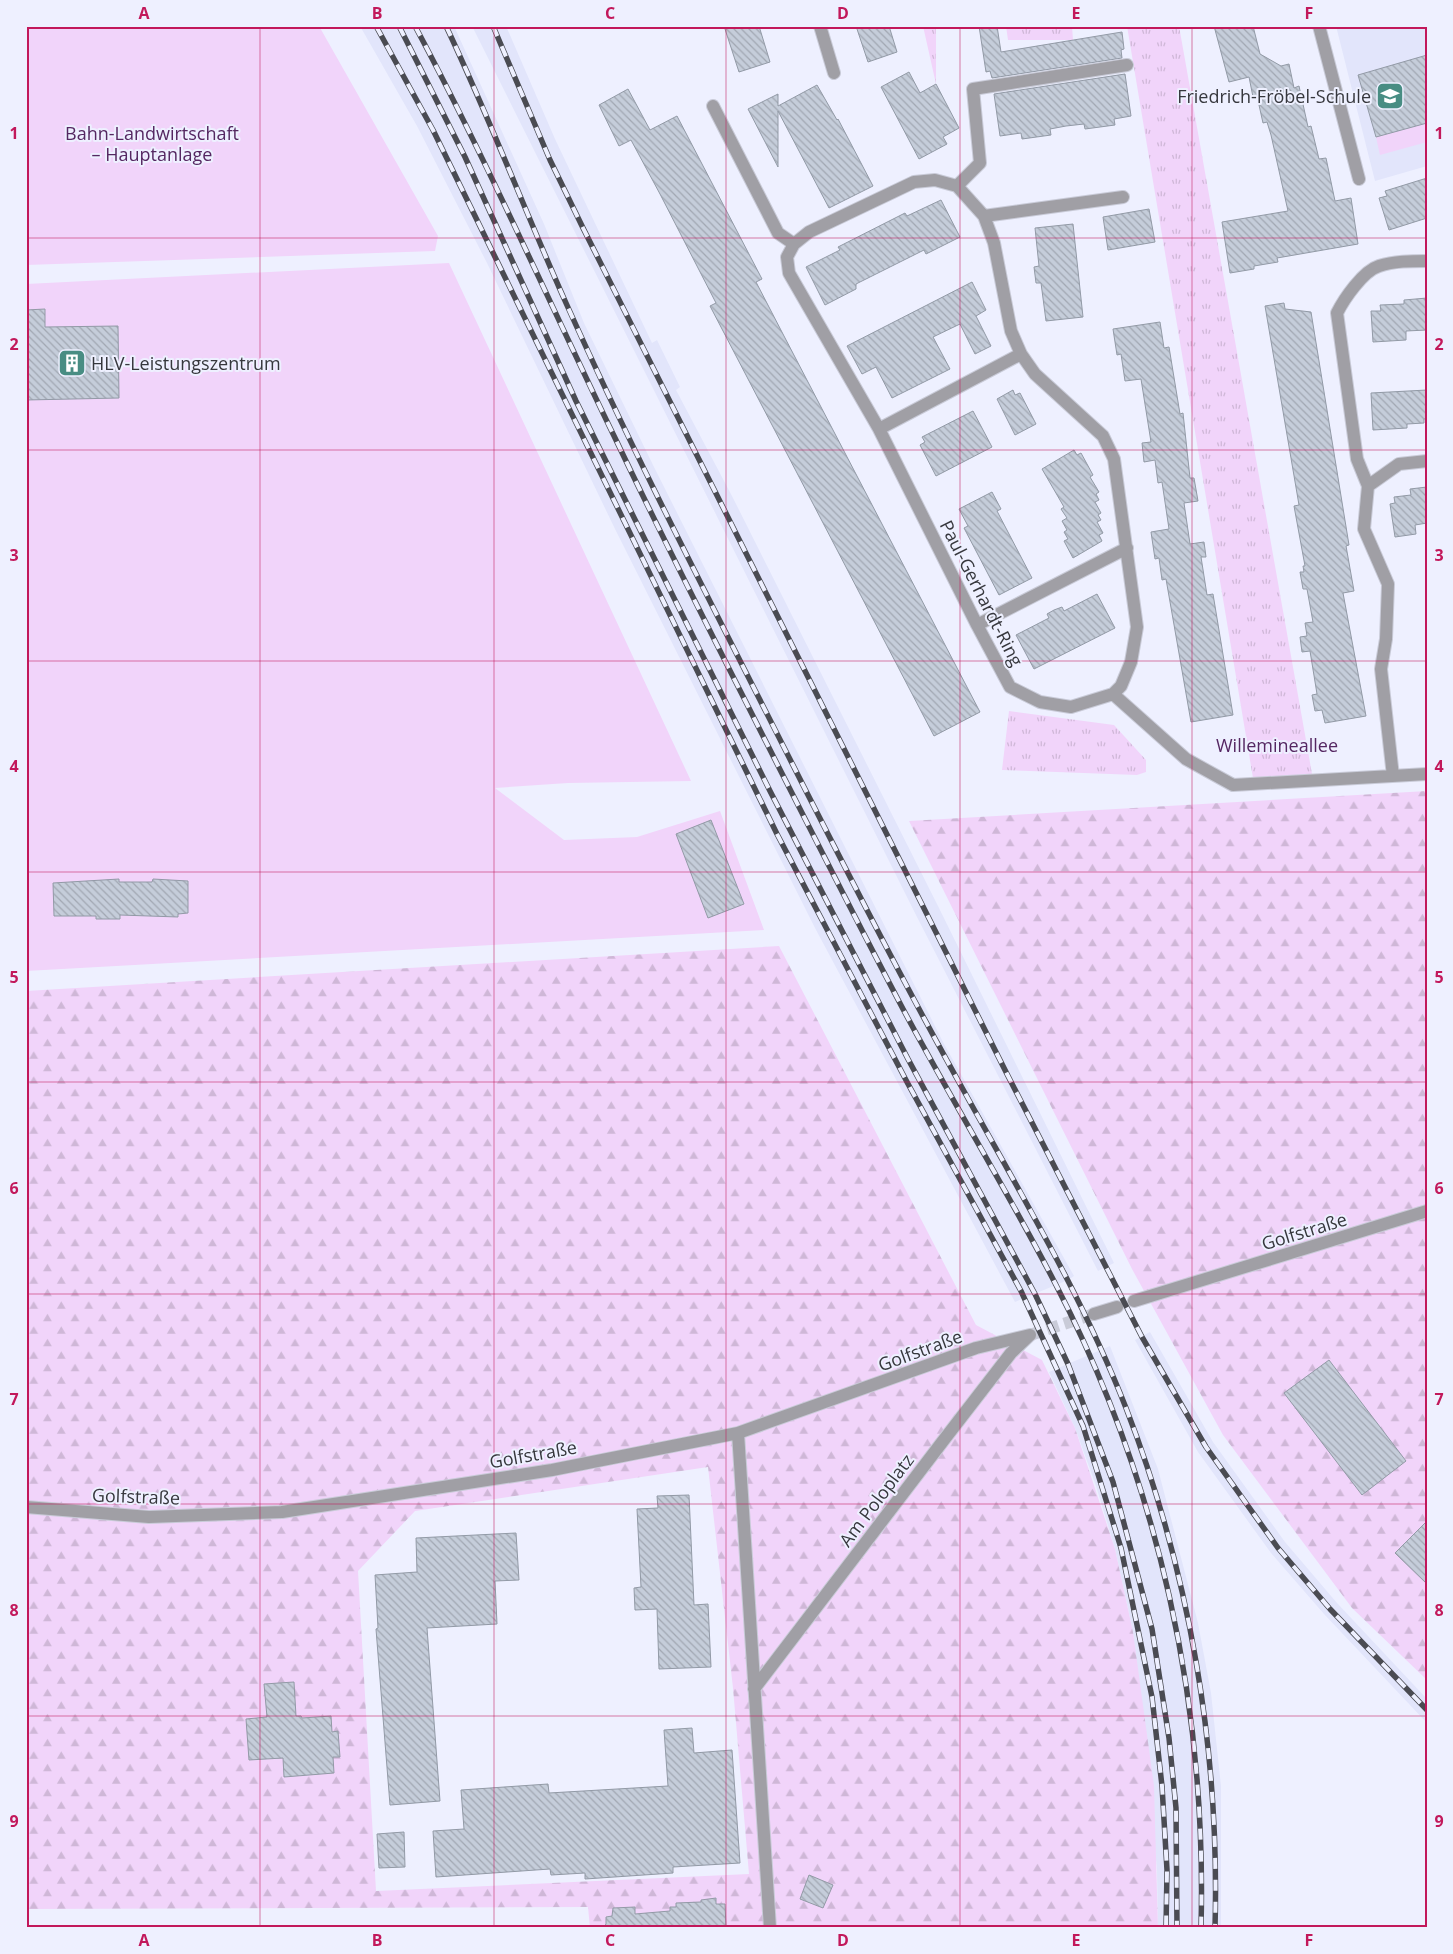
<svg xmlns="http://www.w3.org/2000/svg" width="1453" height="1954" font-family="'Open Sans',sans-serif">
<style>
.built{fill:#e2e5fb}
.grass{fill:url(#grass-tufts)}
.forest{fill:url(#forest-firs);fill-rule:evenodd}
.garden{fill:#f1d4fa}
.building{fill:url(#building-back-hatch);stroke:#929aa6}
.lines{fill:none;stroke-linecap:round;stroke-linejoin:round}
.minor-tunnel{stroke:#c9cbd8;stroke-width:12;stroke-dasharray:12 6;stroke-linecap:butt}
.minor-casing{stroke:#c9cbd8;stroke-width:14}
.minor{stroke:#a09fa5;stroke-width:12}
.rail-casing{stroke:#4a4b52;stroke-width:5.5}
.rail{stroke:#eef0ff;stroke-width:4;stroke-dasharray:11;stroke-linecap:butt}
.grid{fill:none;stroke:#c2185b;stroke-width:1;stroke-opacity:0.55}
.labels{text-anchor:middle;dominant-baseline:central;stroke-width:4;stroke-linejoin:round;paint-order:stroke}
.poi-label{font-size:18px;fill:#36373d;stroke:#eef0ff;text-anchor:end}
.park-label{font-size:18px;fill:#552762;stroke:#eef0ff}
.street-label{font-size:18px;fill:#36373d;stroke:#eef0ff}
.neatline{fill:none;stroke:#c2185b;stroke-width:2}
.grid-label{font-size:16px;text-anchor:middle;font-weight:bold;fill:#c2185b}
</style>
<defs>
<pattern id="grass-tufts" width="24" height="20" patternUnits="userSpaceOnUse" patternTransform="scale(1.25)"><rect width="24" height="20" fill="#f1d4fa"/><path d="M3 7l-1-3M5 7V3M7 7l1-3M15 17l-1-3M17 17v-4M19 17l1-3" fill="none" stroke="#cfb7d7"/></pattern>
<pattern id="forest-firs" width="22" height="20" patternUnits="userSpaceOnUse" patternTransform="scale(1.25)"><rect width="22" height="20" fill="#f1d4fa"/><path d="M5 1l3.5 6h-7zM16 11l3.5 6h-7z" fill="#cfb7d7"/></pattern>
<pattern id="building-back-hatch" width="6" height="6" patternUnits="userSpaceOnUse" patternTransform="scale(1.25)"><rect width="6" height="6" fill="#c5cdda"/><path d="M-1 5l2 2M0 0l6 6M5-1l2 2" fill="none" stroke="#a1a7b2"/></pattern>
</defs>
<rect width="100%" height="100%" fill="#eef0ff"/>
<!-- built -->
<path class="built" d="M360,26H454L544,224L584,323L653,465L944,1044L1074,1276L1068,1280L1015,1302L815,928L615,529L487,263L417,126Z
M472,26H506L555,139L652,343L657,340L680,387L676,390L733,498L938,906L1114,1263L1098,1271L917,917Z
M1336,26H1427V166L1375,181Z
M1150,1332L1213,1442L1285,1542L1337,1603L1427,1699V1723L1324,1614L1271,1553L1198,1452L1135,1340Z
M1110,1346L1158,1469L1198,1623L1211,1693L1221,1786V1928H1158L1157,1869L1133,1632L1115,1549L1096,1486L1075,1428L1049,1372Z"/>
<!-- grass -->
<path class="grass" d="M923,26H936V84Z
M1006,26H1072L1073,40H1008Z
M1127,26H1179L1312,774L1253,778Z
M1009,711L1114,725L1146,760V772L1137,775L1002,770Z"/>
<!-- forest -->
<path class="forest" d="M1427,791V1680L1352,1608L1223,1435L1132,1269L909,821Z
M779,946L976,1325L1042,1360L1075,1428L1115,1549L1133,1632L1154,1786L1158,1928H590L588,1907L26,1909V991ZM708,1467L733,1688L749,1874L376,1891L358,1571L415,1511Z"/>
<!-- garden -->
<path class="garden" d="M26,26H319L438,236L435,251L26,265Z
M1427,123V142L1380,155L1376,137Z
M449,263L691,781L568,783L495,788L564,840L637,837L720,811L764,930L26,971V284Z"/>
<!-- building -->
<path class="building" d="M724,26H759L770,62L739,72Z
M856,26H889L897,52L868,62Z
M979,26H997L1001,52L1122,32L1124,49L1121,50L1122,58L992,78L990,71L986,72Z
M1214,26H1253L1260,54L1281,66L1289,64L1294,88L1299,86L1308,127L1311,126L1319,159L1326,158L1335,201L1351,198L1358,244L1277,258L1278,262L1254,266V269L1230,273L1222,222L1288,211L1271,135L1267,122L1263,123L1257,96L1253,97L1249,77L1229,82Z
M1427,55V123L1376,137L1358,75Z
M909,72L920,93L936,84L959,128L943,137L947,144L919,159L881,87Z
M1125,74L1131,116L1114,119L1115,125L1085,129L1084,124L1066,126L1050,129L1051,135L1022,139L1021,133L1000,136L994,94Z
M817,85L837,120L838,119L873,186L829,208L778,111V167L748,109L778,94V106Z
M628,89L650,130L677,116L762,279L756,282L784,336L980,712L934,736L710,306L716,303L660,194L631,140L619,146L599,105Z
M1427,178V218L1389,230L1379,198L1387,196L1385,191Z
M941,200L960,237L926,254L924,250L856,284V289L825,305L806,267L840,250L838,247L905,213L907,216Z
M1149,209L1155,242L1108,250L1103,217Z
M1073,224L1083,317L1046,321L1041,283H1036L1034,267L1039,266L1035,228Z
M972,282L986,310L976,316L991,346L975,354L960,324L933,337L950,369L892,398L876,367L862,374L847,346Z
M1427,298V330L1406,331V340L1373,342L1371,311H1381L1380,305L1404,304V300Z
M1284,303L1285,309L1311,312L1349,545L1346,546L1354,591L1343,593L1366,716L1325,723L1322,710L1315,711L1312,695L1317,694L1310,651L1302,652L1300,637L1307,636L1305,623L1313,622L1307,589H1303L1300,572H1304L1303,566H1305L1294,506L1299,505L1265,306Z
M45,309V327L118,326L119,398L26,400V310Z
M1160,322L1164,348L1169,347L1180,414L1183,413L1190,478H1194L1198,501L1184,503L1190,544L1204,542L1206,557H1201L1207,595L1213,594L1233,715L1191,722L1166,579L1162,580L1159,558L1155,559L1151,532L1169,529L1162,482L1158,483L1155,460L1144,462L1142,443L1151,442L1141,379L1125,381L1121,354L1117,355L1113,329Z
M1013,390L1015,395L1020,393L1036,424L1015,435L997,399Z
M1427,390V419H1424V423L1407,424V428L1373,430L1371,393Z
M973,411L992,447L936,476L920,445L925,442L922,437Z
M1074,450L1077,455L1081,453L1093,475L1090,477L1099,492L1096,494L1099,500L1095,502L1101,513L1098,515L1101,520L1097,522L1103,533L1099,535L1102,541L1073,558L1064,541L1068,539L1064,532L1067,530L1062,521L1067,518L1061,509L1064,507L1042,469Z
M1427,487V523L1415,525L1416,534L1395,537L1390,504L1395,503L1394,497L1411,495L1410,489Z
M992,492L1001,509L997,511L1032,578L999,595L964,528L968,526L959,509Z
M1097,594L1115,628L1034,669L1016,635L1049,618L1047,614L1054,610L1062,607L1064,611Z
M711,820L744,904L708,918L676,834Z
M119,879V882H152L153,879L188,881V913L178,914V917L120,915V919H96V916H54L53,883Z
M1329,1360L1406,1461L1362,1495L1284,1393Z
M689,1495L694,1605L708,1604L711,1667L659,1669L657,1609L635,1610L634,1588L641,1587L637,1509L658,1508L657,1496Z
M1427,1521V1584L1395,1553Z
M516,1533L519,1580L495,1581L497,1624L427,1628L440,1801L390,1805L376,1629L378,1628L375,1575L417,1572L416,1538Z
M294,1682L296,1716H301L302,1718L331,1716L332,1732L338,1731L340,1757H333L334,1773L284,1777L283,1758L249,1760L246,1719L267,1717L264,1684Z
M692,1728L694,1753L732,1750L740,1863L673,1867V1873L585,1879V1873L551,1875L550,1869L436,1877L433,1831L464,1829L461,1790L548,1784L549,1793L668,1786L664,1730Z
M404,1832L405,1867L379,1868L377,1834Z
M809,1875L833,1885L823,1908L800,1899Z
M716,1898V1904H725L726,1928H603L606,1924V1917L612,1916L613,1908L635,1907V1914L670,1911V1907H676V1903L701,1902V1900Z"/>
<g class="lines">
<!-- minor-tunnel -->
<path class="minor-tunnel" d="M1030,1335L1094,1314"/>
<!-- minor casing -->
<g class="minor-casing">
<path id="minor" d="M820,26L834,73
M1319,26L1359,179
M713,106L778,233L794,244L787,257L789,273L879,429L977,625L1010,687L1040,702L1071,707L1113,694L1121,686L1131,662L1137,627L1114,459L1103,436L1035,374L1021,354L1011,331L994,243L984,216L957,186L935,180L914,182L809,232L794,244
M957,186L980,163L973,89L1127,65
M984,216L1123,197
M879,429L1021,354
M1368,486L1357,459L1337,313C1344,299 1363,271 1379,266C1394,261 1411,261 1427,261
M977,625L1127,548
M1113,694L1186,759L1233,785L1427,774
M1393,776L1381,669L1386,639L1388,584L1364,529L1368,486L1399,464L1427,461
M1134,1301L1427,1211
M1094,1314L1117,1307
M738,1433L770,1928
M26,1507L149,1517L282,1512L552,1470L738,1433L976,1348L1030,1335
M754,1689L943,1441L1011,1353L1030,1335"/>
</g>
<!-- minor -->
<use href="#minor" class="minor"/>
<!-- rail casing -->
<g class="rail-casing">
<path id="rail" d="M376,26L433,130L777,834L907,1082L1021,1291L1083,1426L1121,1548L1152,1697L1162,1786L1167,1870L1166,1928
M399,26L465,157L576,401L770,791L908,1059L1035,1294L1068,1364L1113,1482L1152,1629L1169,1738L1176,1808L1177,1928
M415,26C487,161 549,302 616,440C662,537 711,633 760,730C807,823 854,916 903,1009C952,1101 1007,1190 1055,1283C1159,1483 1207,1703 1201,1928
M446,26C489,117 525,211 566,303C640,468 724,628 805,789C857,891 909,993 965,1093C1022,1196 1083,1298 1126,1408C1190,1573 1220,1751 1215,1928
M493,26L550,160L583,228L1007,1074L1142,1337L1206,1447L1278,1548L1330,1609L1427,1710"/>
</g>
<!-- rail -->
<use href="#rail" class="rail"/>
</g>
<!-- grid -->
<path class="grid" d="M260,26V1928M494,26V1928M726,26V1928M960,26V1928M1192,26V1928M26,238H1427M26,450H1427M26,661H1427M26,872H1427M26,1082H1427M26,1294H1427M26,1504H1427M26,1716H1427"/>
<!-- icons -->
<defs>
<g id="school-square" transform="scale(1.4375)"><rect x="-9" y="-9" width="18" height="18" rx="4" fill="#488d83" stroke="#eef0ff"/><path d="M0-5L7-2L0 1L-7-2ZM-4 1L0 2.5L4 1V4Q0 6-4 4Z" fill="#fff"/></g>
<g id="building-square" transform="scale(1.4375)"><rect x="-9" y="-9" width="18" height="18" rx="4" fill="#488d83" stroke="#eef0ff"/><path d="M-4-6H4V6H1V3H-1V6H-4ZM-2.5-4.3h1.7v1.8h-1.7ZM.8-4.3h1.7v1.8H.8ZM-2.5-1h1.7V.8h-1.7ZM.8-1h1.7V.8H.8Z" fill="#fff"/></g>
</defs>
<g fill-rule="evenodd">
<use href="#school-square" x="1390" y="96"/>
<use href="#building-square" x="72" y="363"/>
</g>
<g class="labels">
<!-- poi labels -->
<g class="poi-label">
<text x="1371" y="96">Friedrich-Fröbel-Schule</text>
<text x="91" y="363" text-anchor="start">HLV-Leistungszentrum</text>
</g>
<!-- park labels -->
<g class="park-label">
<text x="152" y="133">Bahn-Landwirtschaft<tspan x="152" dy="21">– Hauptanlage</tspan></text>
<text x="1277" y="745">Willemineallee</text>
</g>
<!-- street labels -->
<g class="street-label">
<text transform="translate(982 593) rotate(63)">Paul-Gerhardt-Ring</text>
<text transform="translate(1304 1231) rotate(-17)">Golfstraße</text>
<text transform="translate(920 1350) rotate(-20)">Golfstraße</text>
<text transform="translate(533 1454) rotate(-10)">Golfstraße</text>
<text transform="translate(136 1496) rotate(2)">Golfstraße</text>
<text transform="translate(876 1500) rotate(-53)">Am Poloplatz</text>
</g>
</g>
<!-- border -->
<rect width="1453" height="1954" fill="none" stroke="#eef0ff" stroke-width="55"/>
<rect x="28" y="28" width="1398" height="1898" class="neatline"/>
<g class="grid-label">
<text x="144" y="19">A</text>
<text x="377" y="19">B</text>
<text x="610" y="19">C</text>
<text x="843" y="19">D</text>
<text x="1076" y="19">E</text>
<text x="1309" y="19">F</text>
<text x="14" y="139">1</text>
<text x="1439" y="139">1</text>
<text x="14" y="350">2</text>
<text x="1439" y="350">2</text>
<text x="14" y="561">3</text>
<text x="1439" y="561">3</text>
<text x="14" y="772">4</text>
<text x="1439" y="772">4</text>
<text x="14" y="983">5</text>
<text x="1439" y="983">5</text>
<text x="14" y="1194">6</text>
<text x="1439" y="1194">6</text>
<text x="14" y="1405">7</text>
<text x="1439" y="1405">7</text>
<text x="14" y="1616">8</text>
<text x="1439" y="1616">8</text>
<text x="14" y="1827">9</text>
<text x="1439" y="1827">9</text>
<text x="144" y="1946">A</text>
<text x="377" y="1946">B</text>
<text x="610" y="1946">C</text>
<text x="843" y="1946">D</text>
<text x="1076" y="1946">E</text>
<text x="1309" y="1946">F</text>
</g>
</svg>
